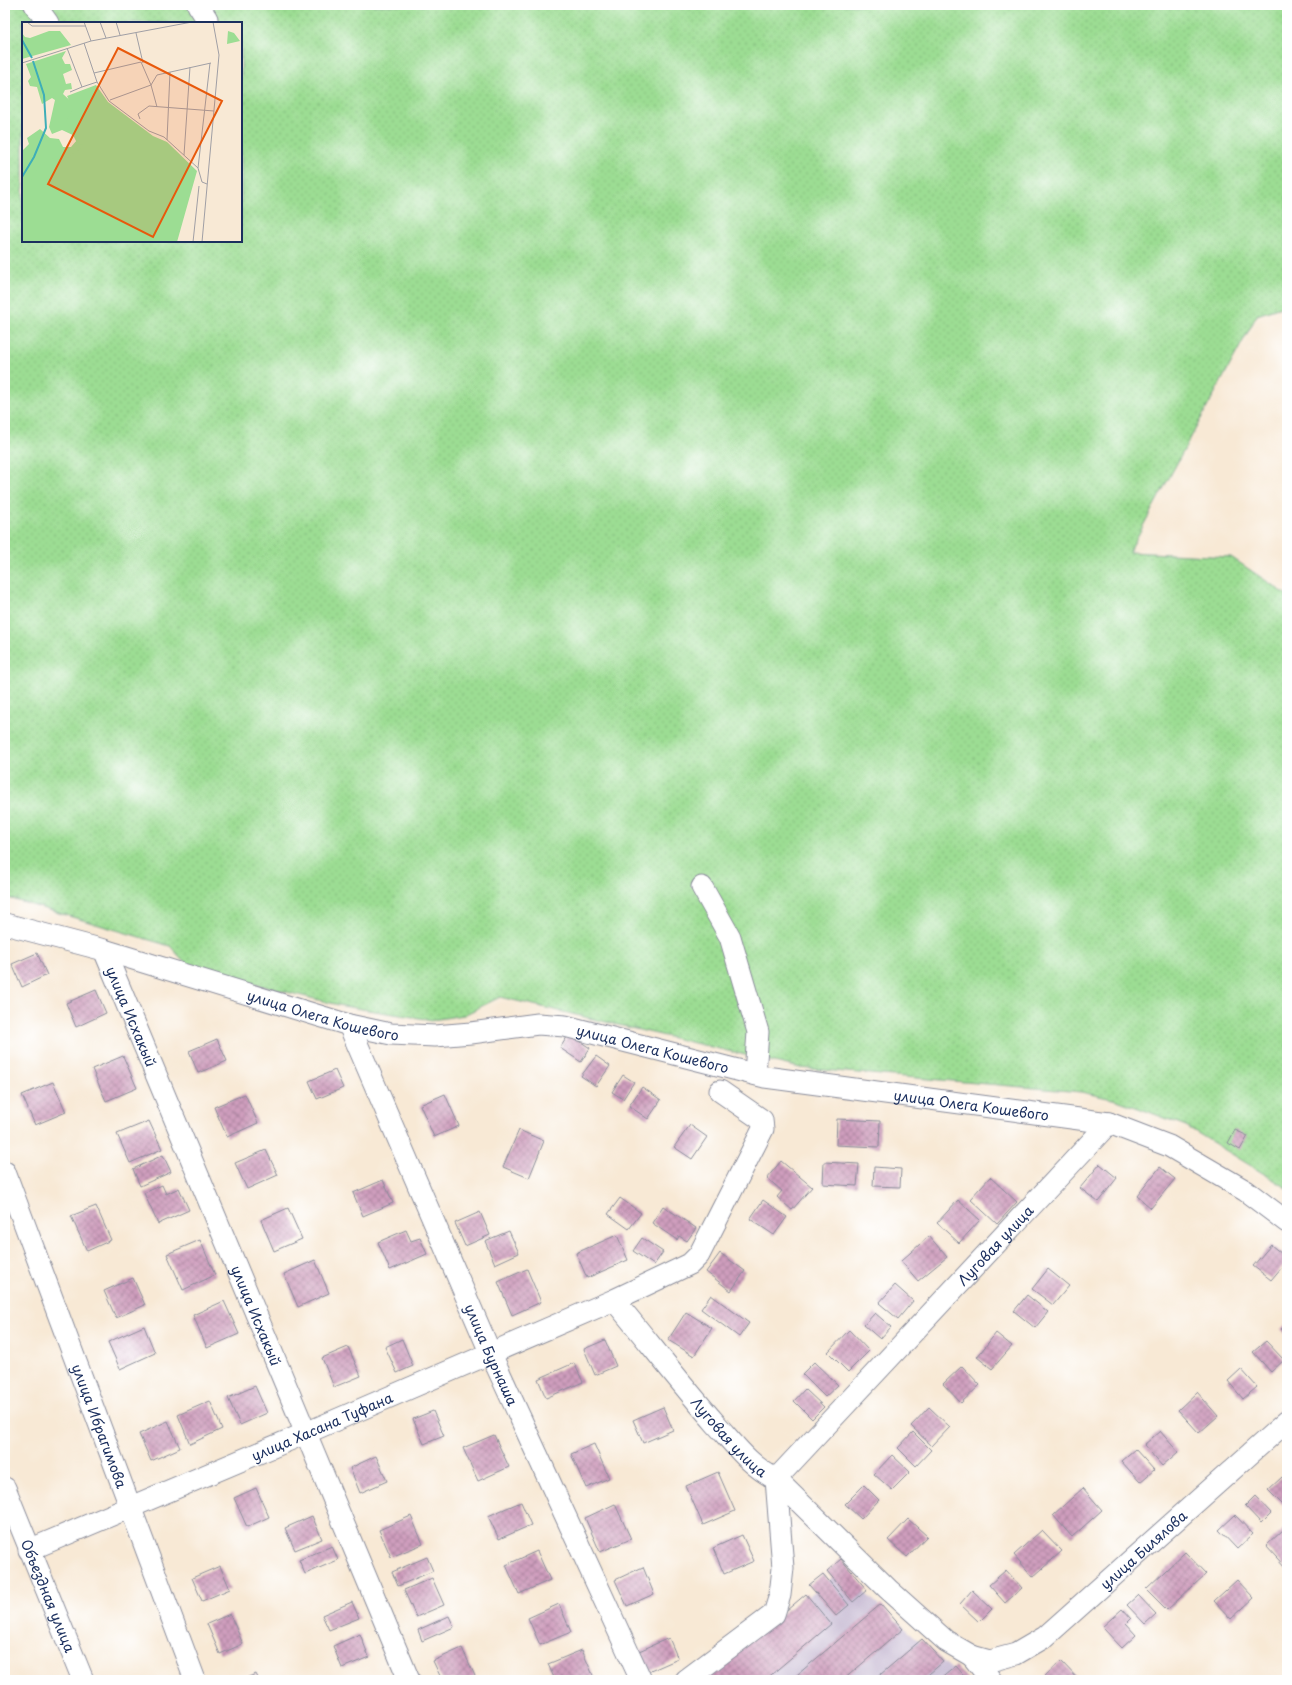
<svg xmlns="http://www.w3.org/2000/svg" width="1292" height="1685" font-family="'Playpen Sans',sans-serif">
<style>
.industrial{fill:#cbbfd6}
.park{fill:url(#park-dots);stroke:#5c8678;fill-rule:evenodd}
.building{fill:url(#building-cross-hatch)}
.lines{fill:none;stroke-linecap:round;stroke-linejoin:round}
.minor-casing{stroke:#8a8c9a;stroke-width:23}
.minor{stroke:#fff;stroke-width:21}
.labels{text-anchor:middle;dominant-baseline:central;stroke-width:3.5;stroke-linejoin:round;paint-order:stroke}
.street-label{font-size:14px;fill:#1b2f5e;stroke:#fff}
.inset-river{fill:none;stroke:#3eaeb8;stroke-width:2}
.inset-road{fill:none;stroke:#a09fa5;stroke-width:1}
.view{fill:#e8590c;fill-opacity:0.15;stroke:#e8590c;stroke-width:2}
.inset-edge{fill:none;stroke:#1b2f5e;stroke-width:2}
</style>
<defs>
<pattern id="park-dots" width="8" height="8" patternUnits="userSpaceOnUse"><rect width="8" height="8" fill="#9cdd93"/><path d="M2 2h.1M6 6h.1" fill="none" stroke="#86be81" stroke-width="1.8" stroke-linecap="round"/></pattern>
<pattern id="building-cross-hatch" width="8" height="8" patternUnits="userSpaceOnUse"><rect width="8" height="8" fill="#cf9ebd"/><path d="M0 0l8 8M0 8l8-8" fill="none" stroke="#a7819d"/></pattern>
</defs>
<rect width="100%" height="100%" fill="#fff"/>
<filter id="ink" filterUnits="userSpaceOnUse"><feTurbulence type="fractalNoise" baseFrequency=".025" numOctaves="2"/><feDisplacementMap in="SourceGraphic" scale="8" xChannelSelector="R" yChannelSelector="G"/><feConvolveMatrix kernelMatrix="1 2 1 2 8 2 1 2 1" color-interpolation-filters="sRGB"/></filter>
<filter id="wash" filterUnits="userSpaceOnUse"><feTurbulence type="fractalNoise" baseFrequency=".012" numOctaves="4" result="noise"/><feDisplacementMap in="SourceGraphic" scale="16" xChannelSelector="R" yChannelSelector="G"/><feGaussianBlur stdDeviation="0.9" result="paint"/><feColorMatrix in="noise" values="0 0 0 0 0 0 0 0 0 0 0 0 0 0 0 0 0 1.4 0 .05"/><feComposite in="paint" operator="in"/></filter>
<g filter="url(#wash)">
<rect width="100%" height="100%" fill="#f8e9d5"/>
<!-- industrial -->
<path class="industrial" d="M840,1571L964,1680H710Z"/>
<!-- park -->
<path class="park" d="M5,5H1287V305L1257,315L1129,552L1231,557L1287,595V1188L1186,1126L1117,1100L1081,1092L800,1068L500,997L464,1015L432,1020L343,1006L190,968L170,946L5,897ZM23,23H241V241H23Z"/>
<g id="blocks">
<!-- building -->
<path class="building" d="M37,953L47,975L22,987L12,964Z
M96,990L106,1013L76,1027L66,1003Z
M569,1034L590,1048L581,1062L560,1048Z
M217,1039L227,1061L198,1073L189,1051Z
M123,1056L137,1088L106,1101L92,1069Z
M596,1056L610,1066L596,1086L581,1076Z
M335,1070L343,1088L317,1099L309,1081Z
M623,1075L634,1082L623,1099L612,1092Z
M53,1082L66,1112L35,1125L22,1095Z
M642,1087L661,1100L648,1119L629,1106Z
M245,1094L258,1123L227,1137L214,1107Z
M445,1094L459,1126L434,1137L420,1105Z
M837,1119L880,1121L879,1147L836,1145Z
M149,1121L162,1149L130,1163L117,1134Z
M690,1125L707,1137L692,1159L674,1147Z
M519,1130L544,1141L529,1178L503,1167Z
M1235,1130L1248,1136L1240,1150L1228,1143Z
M266,1150L278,1175L247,1189L235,1163Z
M163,1155L171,1172L140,1186L133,1169Z
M781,1161L812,1187L792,1210L777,1197L782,1191L767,1178Z
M824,1162L859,1164L857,1186L823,1184Z
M1100,1164L1117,1178L1098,1202L1080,1188Z
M874,1167L901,1169L900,1187L873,1186Z
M1160,1167L1175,1179L1151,1208L1137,1196Z
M990,1177L1017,1202L997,1224L970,1199Z
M383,1180L393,1203L363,1216L353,1193Z
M162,1185L166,1194L179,1188L189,1210L158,1224L144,1193Z
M620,1198L641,1213L629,1229L608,1214Z
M763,1200L787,1217L774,1235L750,1219Z
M958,1200L980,1220L959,1243L937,1223Z
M96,1206L111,1240L87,1251L71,1216Z
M663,1206L696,1228L687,1241L679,1236L677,1240L652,1223Z
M288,1208L302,1239L274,1251L261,1220Z
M480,1212L490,1235L465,1246L455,1223Z
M406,1230L411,1241L420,1238L427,1254L390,1270L378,1242Z
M509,1231L519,1253L495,1264L485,1241Z
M617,1235L628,1260L587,1278L576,1253Z
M929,1236L947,1257L918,1281L901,1261Z
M642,1238L663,1252L654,1265L633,1251Z
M200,1240L215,1275L183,1290L167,1254Z
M1271,1245L1287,1258V1261L1271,1280L1253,1266Z
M720,1253L745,1271L731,1291L706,1272Z
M315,1260L329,1293L298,1307L284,1274Z
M527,1269L541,1302L512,1315L498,1282Z
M1048,1269L1069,1286L1053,1305L1032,1289Z
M133,1278L145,1305L116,1318L104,1291Z
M895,1285L913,1301L898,1319L879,1303Z
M711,1295L749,1323L739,1337L701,1309Z
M1027,1295L1048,1312L1035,1328L1014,1311Z
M224,1301L239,1334L207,1348L193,1315Z
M686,1312L712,1328L694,1356L668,1340Z
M875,1313L891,1327L880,1339L864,1325Z
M1287,1323V1335L1281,1329Z
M144,1326L155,1353L120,1369L108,1342Z
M849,1330L869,1351L848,1372L828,1352Z
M996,1333L1012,1346L992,1369L977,1357Z
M402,1339L413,1366L397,1373L385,1347Z
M605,1340L616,1366L595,1375L584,1349Z
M1266,1341L1284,1360L1271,1372L1253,1352Z
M348,1347L361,1376L334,1387L322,1358Z
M814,1362L838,1385L825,1397L802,1374Z
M574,1363L583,1382L546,1398L538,1379Z
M962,1366L980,1385L961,1403L943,1384Z
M1241,1369L1257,1387L1243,1399L1228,1381Z
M255,1386L267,1413L240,1425L228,1398Z
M805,1389L824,1407L812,1419L794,1401Z
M1197,1392L1218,1416L1199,1433L1178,1410Z
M210,1401L222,1429L190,1444L178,1415Z
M663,1407L673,1430L643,1443L633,1420Z
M929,1407L950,1427L932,1446L911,1426Z
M433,1411L444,1436L424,1444L413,1419Z
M168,1421L180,1448L151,1461L139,1434Z
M1160,1431L1178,1452L1162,1466L1144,1445Z
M913,1432L931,1450L916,1466L898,1448Z
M494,1435L509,1467L478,1481L463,1448Z
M594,1444L609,1478L586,1488L571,1454Z
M1135,1449L1154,1470L1140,1482L1121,1461Z
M892,1455L910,1472L892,1490L874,1474Z
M376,1456L387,1481L360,1493L350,1468Z
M718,1472L735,1511L703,1525L686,1486Z
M1282,1477L1287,1482V1501L1283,1505L1268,1490Z
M864,1485L879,1500L861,1519L845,1504Z
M256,1488L269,1517L247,1527L234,1498Z
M1083,1488L1102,1510L1072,1537L1053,1515Z
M1255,1496L1271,1513L1261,1523L1245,1506Z
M521,1502L531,1525L499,1539L488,1516Z
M615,1504L631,1539L600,1552L585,1518Z
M1235,1515L1253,1534L1237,1549L1219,1530Z
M312,1516L322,1539L295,1550L285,1528Z
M411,1516L423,1544L391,1557L379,1530Z
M908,1519L927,1536L907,1557L888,1540Z
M1284,1529L1287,1532V1569L1266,1546Z
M1042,1530L1062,1551L1033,1577L1014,1555Z
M742,1535L754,1561L724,1574L713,1548Z
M332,1546L338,1560L305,1574L299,1560Z
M537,1551L550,1580L519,1594L506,1565Z
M1185,1552L1206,1574L1167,1610L1146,1589Z
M427,1557L433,1571L398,1586L392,1572Z
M841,1559L867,1590L853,1602L827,1571Z
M220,1566L230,1589L202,1601L192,1578Z
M643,1567L654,1594L627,1606L615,1580Z
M1006,1570L1022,1588L1005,1603L989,1585Z
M823,1574L849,1605L836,1616L809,1585Z
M432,1578L444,1605L416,1617L404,1590Z
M1237,1580L1254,1598L1231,1619L1214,1601Z
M972,1590L992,1609L979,1622L960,1604Z
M806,1594L831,1624L765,1680H704Z
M1138,1595L1156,1614L1145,1624L1127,1605Z
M352,1602L359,1618L329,1630L322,1615Z
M559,1604L571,1632L540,1645L528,1618Z
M881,1604L903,1629L843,1680H791Z
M1122,1609L1131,1619L1126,1624L1136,1635L1122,1648L1102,1627Z
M230,1614L243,1644L220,1654L207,1624Z
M449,1616L454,1627L422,1641L418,1630Z
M360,1634L369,1657L342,1668L333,1646Z
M669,1638L678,1659L648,1672L639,1651Z
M922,1639L943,1662L922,1680H874Z
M462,1648L475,1676L467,1680H442L433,1661Z
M582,1650L595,1680H555L548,1664Z
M1061,1661L1079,1680H1050L1045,1676Z
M956,1666L968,1680H939Z
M256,1674L259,1680H241Z"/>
</g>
</g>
<g filter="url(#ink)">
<use href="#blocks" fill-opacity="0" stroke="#8a8c9a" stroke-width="1"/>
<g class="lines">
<!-- minor casing -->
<g class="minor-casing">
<g id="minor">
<path d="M35,5L48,23"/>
<path d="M198,5L207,19"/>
<path d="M702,887L730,937L758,1032L755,1074"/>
<path id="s1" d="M5,924L104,950L349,1025L391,1034L435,1036L471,1033L538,1024L565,1026L765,1077L1109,1123L1169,1146L1246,1191L1287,1222"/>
<path id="s2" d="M104,950L409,1680"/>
<path id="s3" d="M349,1025L490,1352L641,1680"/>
<path id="s4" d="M5,1172L195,1680"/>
<path id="s5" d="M614,1300C648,1341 681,1384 716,1424C735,1445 751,1467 776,1479L1109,1123"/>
<path id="s6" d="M5,1488L83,1680"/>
<path id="s7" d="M29,1550L306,1433L614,1300L690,1264L699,1255L763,1129L762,1120L720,1091"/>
<path d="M972,1656L991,1680"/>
<path id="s8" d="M686,1680L774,1614L780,1595L783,1568L776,1479L888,1589L946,1641L972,1656L990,1661L1016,1654L1045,1637L1287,1421"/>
</g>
</g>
<!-- minor -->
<use href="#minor" class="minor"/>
</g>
</g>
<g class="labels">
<!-- street labels -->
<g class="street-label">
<text stroke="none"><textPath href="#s1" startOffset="331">улица Олега Кошевого</textPath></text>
<text stroke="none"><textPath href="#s2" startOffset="72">улица Исхакый</textPath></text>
<text stroke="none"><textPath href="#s1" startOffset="667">улица Олега Кошевого</textPath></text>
<text stroke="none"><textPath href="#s1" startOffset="991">улица Олега Кошевого</textPath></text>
<text stroke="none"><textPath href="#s5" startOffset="563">Луговая улица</textPath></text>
<text stroke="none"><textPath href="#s2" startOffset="396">улица Исхакый</textPath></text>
<text stroke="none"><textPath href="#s3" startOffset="359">улица Бурнаша</textPath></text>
<text stroke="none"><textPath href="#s4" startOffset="271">улица Ибрагимова</textPath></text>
<text stroke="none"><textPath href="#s7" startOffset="318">улица Хасана Туфана</textPath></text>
<text stroke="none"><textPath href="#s5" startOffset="179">Луговая улица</textPath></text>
<text stroke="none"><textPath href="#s8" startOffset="722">улица Билялова</textPath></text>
<text stroke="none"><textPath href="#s6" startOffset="116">Объездная улица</textPath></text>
</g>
</g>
<!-- overview -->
<g transform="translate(22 22)">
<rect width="220" height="220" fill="#f8e9d5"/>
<path d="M27,9H38L49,23L0,37V11L3,15L8,16ZM206,9L212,11L218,19L205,22ZM44,29L40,36L43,42H48L50,48L41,52L44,62L49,61L50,67L43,68L41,72L54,84L55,115L40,108L30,112L27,105L33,78L30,76L20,82L15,65L8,64L6,59L9,55L4,42ZM18,107L28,116L37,117L41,125H49L55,118L64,123L0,181V129L7,122L5,116Z" fill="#9cdd93"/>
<path d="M74,63L86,80L131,114L145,120L175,149L155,220H0V174L17,144L30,136L42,138L62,124L54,119L44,99L51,87L45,74Z" fill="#9cdd93"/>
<path class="inset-river" d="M0,18L10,36M0,155L12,135L24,106L22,73L11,39"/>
<path class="inset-road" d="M5,0L10,4H64M62,0L69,19M78,0L84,16M94,0L98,13M114,11L121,41M62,21L75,60L87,79L127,109L142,115L176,146M45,26L60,65L75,60M0,41L69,19L170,0M72,51L119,40L129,63L135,53L189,41M48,70L60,65M88,78L129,63L135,85M118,97L116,92L127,84L192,89M145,118L148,50M162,133L168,45M185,162L180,160L176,146L188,41M171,220L177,164M180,220L197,33L191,0"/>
<path class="view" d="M96,26L200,79L131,215L26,162Z"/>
<rect width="220" height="220" class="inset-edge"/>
</g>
<!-- margin -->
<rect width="1292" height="1685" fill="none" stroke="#fff" stroke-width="20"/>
</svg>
